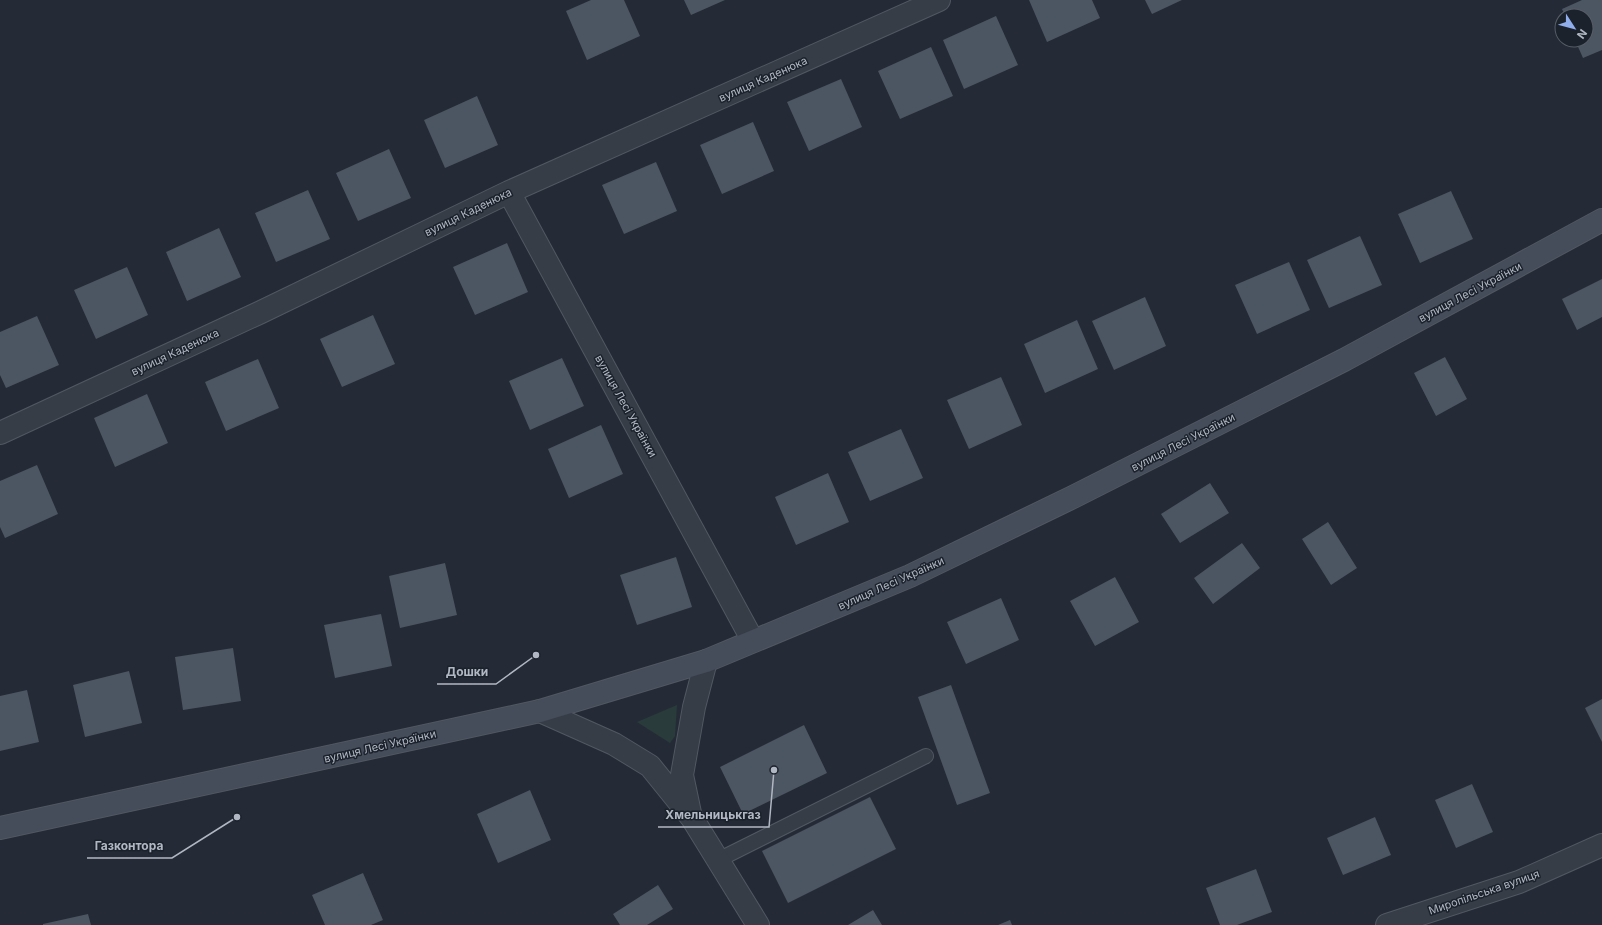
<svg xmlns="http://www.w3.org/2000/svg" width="1602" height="925" font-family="Inter,sans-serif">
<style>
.green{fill:#293b3b}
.building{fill:#4c5562}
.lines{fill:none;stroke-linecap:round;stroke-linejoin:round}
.service-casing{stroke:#525862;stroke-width:16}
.minor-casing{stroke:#525862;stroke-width:24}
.secondary-casing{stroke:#525862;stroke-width:24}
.service{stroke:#373d47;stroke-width:14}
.minor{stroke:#373d47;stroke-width:22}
.secondary{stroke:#454c5a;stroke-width:22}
.labels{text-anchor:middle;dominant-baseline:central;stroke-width:3;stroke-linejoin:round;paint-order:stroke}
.street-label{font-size:11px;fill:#b2b8c3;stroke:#1c222c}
.leader{fill:none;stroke:#b2b8c3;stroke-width:1.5}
.callout-dot{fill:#b2b8c3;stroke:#1c222c;stroke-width:1.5}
.callout-label{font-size:12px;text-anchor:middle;font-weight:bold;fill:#b2b8c3;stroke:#1c222c;stroke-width:3;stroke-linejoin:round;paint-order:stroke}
</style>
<rect width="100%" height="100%" fill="#242b36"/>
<!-- green -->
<path class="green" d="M677,705L675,736L670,743L637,722Z"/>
<!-- building -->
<path class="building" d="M591,0H624L640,36L587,60L566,11Z
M684,0H725L691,15Z
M1029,0H1092L1100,18L1047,42Z
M1145,0H1182L1152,14Z
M1582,0H1602V50L1583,58L1575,40H1586V16H1565L1562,9Z
M996,16L1018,65L964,89L943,40Z
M931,47L953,96L900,119L878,71Z
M841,79L862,127L809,151L787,102Z
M477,96L498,145L445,168L424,120Z
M753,122L774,171L722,194L700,145Z
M389,149L411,198L358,221L336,173Z
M656,162L677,211L624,234L602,185Z
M308,190L330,239L276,262L255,213Z
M1451,191L1473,239L1420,263L1398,214Z
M219,228L241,277L187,301L166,252Z
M1360,236L1382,285L1329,308L1307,260Z
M507,243L528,292L475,315L453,267Z
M1289,262L1310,310L1257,334L1235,285Z
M127,267L148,315L96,339L74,290Z
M1602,279V317L1577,330L1562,299Z
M1145,297L1166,346L1114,370L1092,321Z
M373,315L395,364L342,387L320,339Z
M37,316L59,365L6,388L0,375V332Z
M1077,320L1098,369L1045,393L1024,344Z
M1445,357L1467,399L1436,416L1414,373Z
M562,358L584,406L530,430L509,381Z
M258,359L279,408L226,431L205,382Z
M1001,377L1022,425L969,449L947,400Z
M147,394L168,443L115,467L94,418Z
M601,425L623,474L569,498L548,449Z
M901,429L923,478L870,501L848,452Z
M37,465L58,514L5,538L0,527V481Z
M828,473L849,522L796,545L775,497Z
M1210,483L1229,513L1180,543L1161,514Z
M1328,522L1357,568L1331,585L1302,539Z
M1242,543L1260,568L1213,604L1194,578Z
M676,557L692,607L637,625L620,575Z
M445,563L457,615L400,628L389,576Z
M1115,577L1139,622L1095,646L1070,601Z
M1001,598L1019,640L966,664L947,622Z
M381,614L392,666L335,678L324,625Z
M233,648L241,701L183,710L175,657Z
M129,671L142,723L85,737L73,685Z
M951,685L990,793L957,805L918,697Z
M27,690L39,742L0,751V696Z
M1602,699V742L1585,708Z
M804,725L827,773L743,814L720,767Z
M1472,784L1493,832L1456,848L1435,800Z
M530,790L551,840L498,863L477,814Z
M870,797L896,849L788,903L762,851Z
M1375,817L1391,855L1343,875L1327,838Z
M1256,869L1272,912L1237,925H1220L1206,888Z
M363,873L383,920L371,925H325L312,895Z
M658,885L673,909L647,925H620L613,914Z
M873,910L882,925H848Z
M88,914L91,925H43V924Z
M1010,920L1012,925H998Z"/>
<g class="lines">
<!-- service casing -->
<g class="service-casing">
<path id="service" d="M718,860L926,756"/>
</g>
<!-- minor casing -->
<g class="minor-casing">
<path id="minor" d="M509,192L753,641
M0,433L259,313L509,192L939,0
M540,711L614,744L650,766L692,818L758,925
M690,813L682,775L694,707L706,661
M1387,925L1519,882L1602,845"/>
</g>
<!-- secondary casing -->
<g class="secondary-casing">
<path id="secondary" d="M0,828L540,711L706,661L910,576L1073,497L1344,360L1602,220"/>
</g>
<!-- service -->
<use href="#service" class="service"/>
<!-- minor -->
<use href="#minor" class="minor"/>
<!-- secondary -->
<use href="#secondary" class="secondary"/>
</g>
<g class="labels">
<!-- street labels -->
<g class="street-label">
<text transform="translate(763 79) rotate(-24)">вулиця Каденюка</text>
<text transform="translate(468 212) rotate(-26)">вулиця Каденюка</text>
<text transform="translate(1470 292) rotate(-28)">вулиця Лесі Українки</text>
<text transform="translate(175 352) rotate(-25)">вулиця Каденюка</text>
<text transform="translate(626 406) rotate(61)">вулиця Лесі Українки</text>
<text transform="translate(1183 442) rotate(-27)">вулиця Лесі Українки</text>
<text transform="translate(891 583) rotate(-24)">вулиця Лесі Українки</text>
<text transform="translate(380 746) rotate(-13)">вулиця Лесі Українки</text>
<text transform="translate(1484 892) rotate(-19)">Миропільська вулиця</text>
</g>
</g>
<!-- callouts -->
<path class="leader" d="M536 655L496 684H437M774 770L769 827H658M237 817L172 858H87"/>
<g class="callout-dot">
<circle cx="536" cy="655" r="4"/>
<circle cx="774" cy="770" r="4"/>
<circle cx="237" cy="817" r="4"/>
</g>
<g class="callout-label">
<text x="467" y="676">Дошки</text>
<text x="713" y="819">Хмельницькгаз</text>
<text x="129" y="850">Газконтора</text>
</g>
<!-- north arrow -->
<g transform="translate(1574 28) rotate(126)"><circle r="19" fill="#1c222c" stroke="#585e68"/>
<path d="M0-3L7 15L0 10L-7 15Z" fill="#8faeeb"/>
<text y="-6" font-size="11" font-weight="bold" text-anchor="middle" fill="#b2b8c3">N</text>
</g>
</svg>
